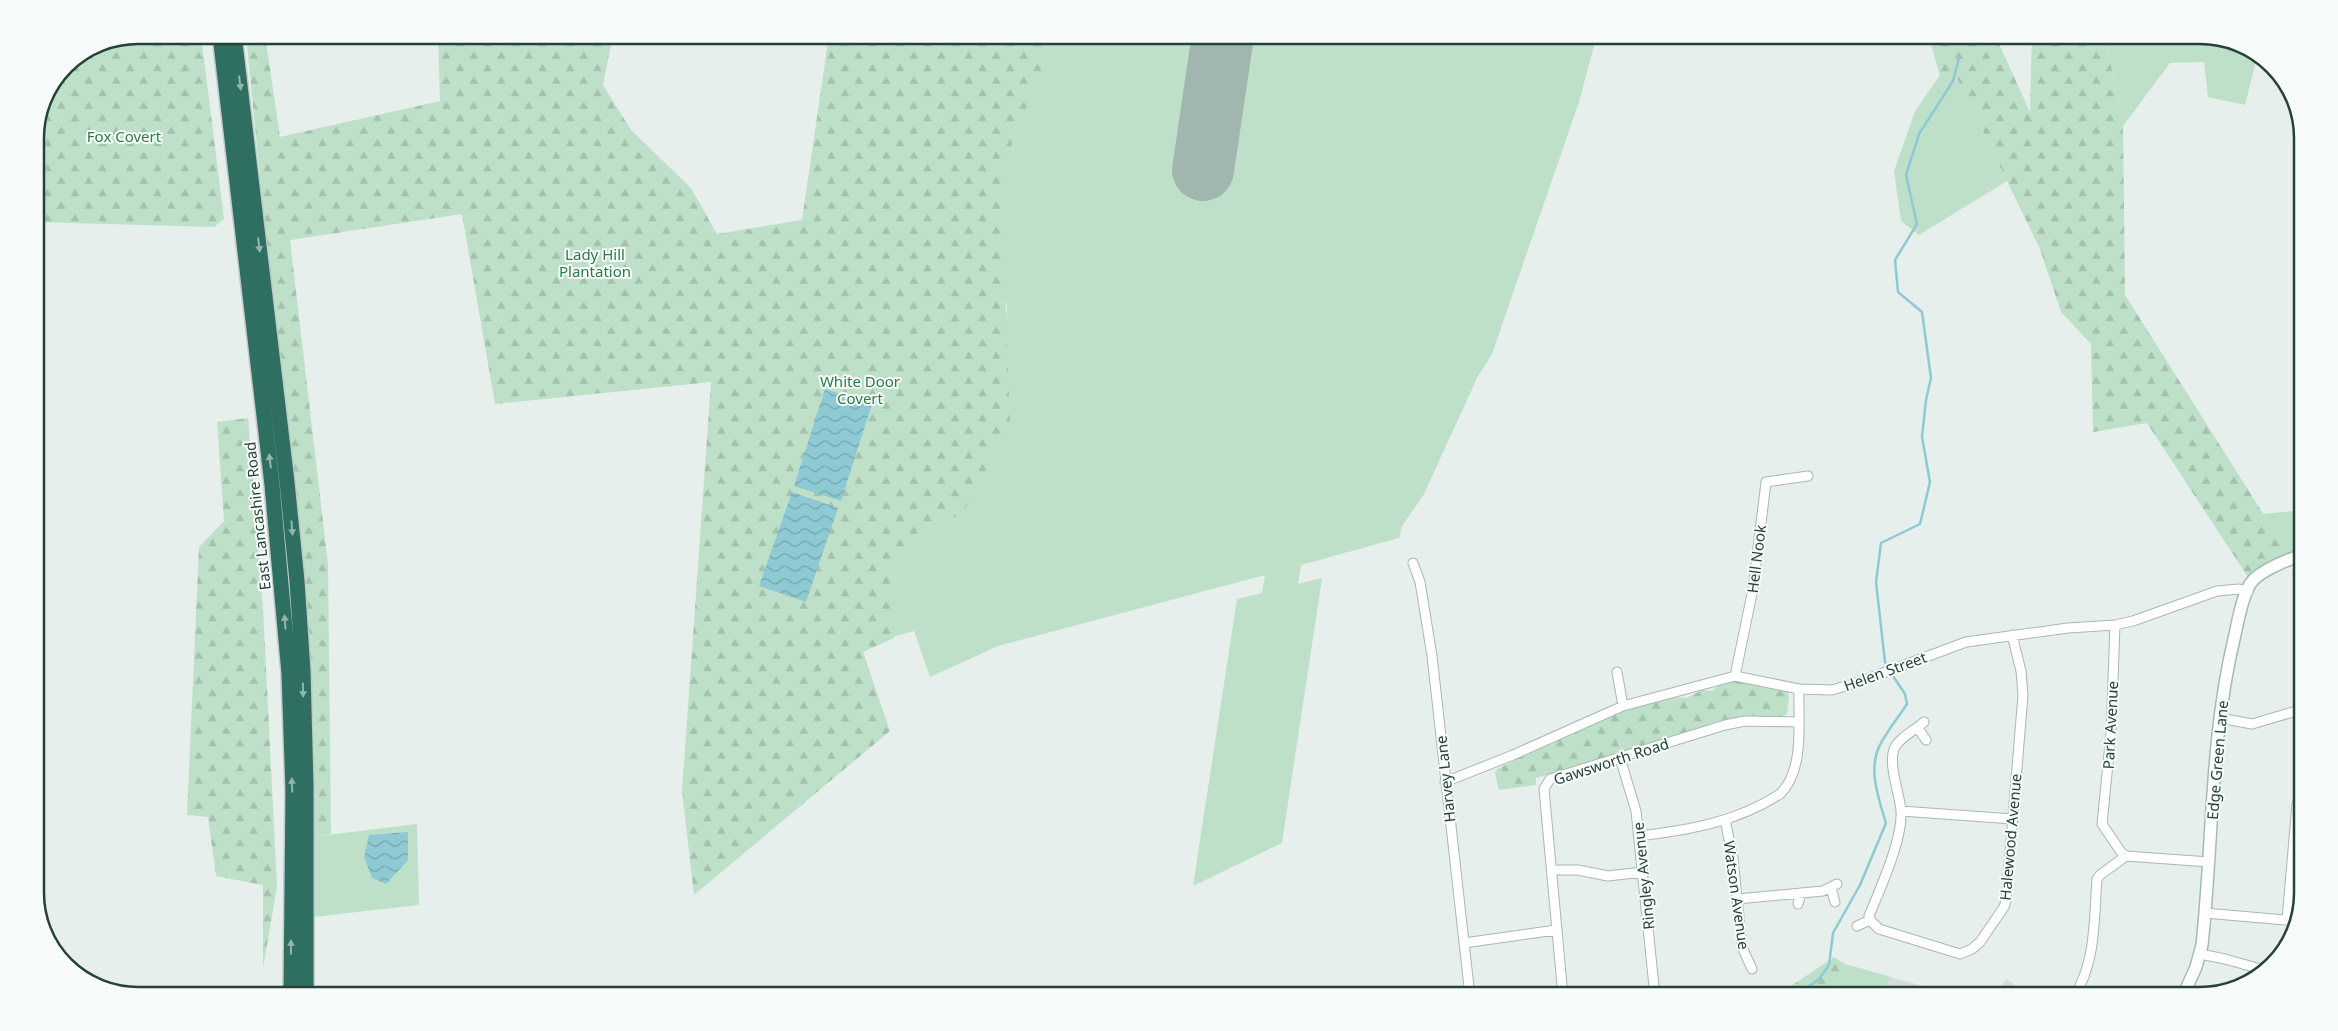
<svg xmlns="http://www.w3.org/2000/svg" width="2338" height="1031" font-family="'Noto Sans',sans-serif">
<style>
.built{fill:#d4dfda}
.green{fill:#bfe0c8}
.forest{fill:url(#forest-firs)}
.water{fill:url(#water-waves)}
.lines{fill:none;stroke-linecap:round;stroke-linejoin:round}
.stream{stroke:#8ec9d4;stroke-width:2.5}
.runway{stroke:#a2b6b0;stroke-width:62}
.street-casing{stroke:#a8b8b2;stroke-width:11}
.secondary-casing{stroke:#a4bbb3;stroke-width:14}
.highway-casing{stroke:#c2cac8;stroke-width:18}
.street{stroke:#fff;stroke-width:9}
.secondary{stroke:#fff;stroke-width:11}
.highway{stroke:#2f6f62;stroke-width:15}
.oneway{fill:#93b5ae}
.labels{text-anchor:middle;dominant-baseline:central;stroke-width:4;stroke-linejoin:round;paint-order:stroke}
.park-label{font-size:15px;fill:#2d7a4b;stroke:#f7fbf9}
.street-label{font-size:15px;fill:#24423a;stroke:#f7fbf9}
.rim{fill:none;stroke:#24423a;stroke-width:2.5}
</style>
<defs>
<pattern id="forest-firs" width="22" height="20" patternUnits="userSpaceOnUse" patternTransform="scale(1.25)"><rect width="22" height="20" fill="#bfe0c8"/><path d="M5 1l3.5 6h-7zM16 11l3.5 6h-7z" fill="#a4c1ad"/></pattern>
<pattern id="water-waves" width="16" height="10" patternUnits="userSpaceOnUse" patternTransform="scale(1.25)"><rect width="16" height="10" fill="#8ec9d4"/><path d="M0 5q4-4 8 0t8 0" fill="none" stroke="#74a5ad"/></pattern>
</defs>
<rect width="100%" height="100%" fill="#e6efeb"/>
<!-- built -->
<path class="built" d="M1845,964L1958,996H1828Z
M2007,979L2029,996H1991Z"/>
<!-- green -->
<path class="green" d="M1048,35H1597L1579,102L1492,354L1478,376L1423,496L1402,526L1399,538L1301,565L1298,584L1322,578L1282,843L1193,886L1237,599L1262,593L1265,575L998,646L930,677L914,631L888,638L887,594L894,555L1005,340L1007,305L988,250L980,207Z
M2105,35H2200L2240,43L2257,57L2245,105L2208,97L2204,62L2170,63L2123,126Z
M1955,74L2007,181L1919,235L1901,221L1894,171L1915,111L1940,75Z
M2303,510V550L2288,553L2263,514Z
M417,824L419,905L313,917L311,837Z
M1845,964L1890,977L1883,996H1828Z"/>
<!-- forest -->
<path class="forest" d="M138,35H201L224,219L214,227L35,222V132L43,98L65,65L99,43Z
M246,35H265L280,137L440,101L438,35H613L603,85L631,130L691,188L717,234L802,220L829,35H1055L1001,172L1010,424L963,513L914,536L890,575L894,638L863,652L890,731L694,895L682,791L711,382L495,404L462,214L290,240L328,564L331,834L311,837L304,567L267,249Z
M1928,35H1995L2030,112L2032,35H2105L2123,126L2125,295L2288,553L2248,577L2147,423L2093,432L2091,344L2061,312L2040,249L1955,74L1940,75Z
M248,418L263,608L277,887L263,968V885L216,876L208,817L187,815L199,547L224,521L217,422Z
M1736,680L1787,692L1789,695L1787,714L1783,716L1740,717L1722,720L1634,749L1536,778V785L1499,790L1495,773L1497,769L1540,748L1549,740L1561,739L1573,730L1625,708L1669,697L1687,698L1702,690L1712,691L1721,684Z
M1834,957L1845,964L1828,996H1792L1791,986Z"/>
<!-- water -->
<path class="water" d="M825,389L872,404L841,501L794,486Z
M792,492L838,508L806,602L759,586Z
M408,832V860L386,884L372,878L364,857L369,835Z"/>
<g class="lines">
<!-- stream -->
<path class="stream" d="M1889,668L1885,662L1876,582L1881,543L1920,524L1930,482L1922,437L1926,400L1931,378L1922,312L1898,292L1895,260L1917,224L1906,175L1919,134L1953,81L1959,58
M1796,996L1819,979L1829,965L1833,933L1860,885L1886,823C1879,800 1868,770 1879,747C1886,732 1898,718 1907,704L1905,694L1891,673"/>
<!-- runway -->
<path class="runway" d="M1203,170L1223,35"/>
<!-- street casing -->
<g class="street-casing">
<path id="street" d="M1413,563L1420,582L1432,656L1470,996
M2298,574L2303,573
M2115,625L2111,734L2102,824L2121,852L2126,856
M1617,672L1623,706
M1735,676L1753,589L1766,482L1808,476
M2303,696V698
M2220,718L2252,724L2303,709
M1918,728L1926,740
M1620,758L1636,811L1655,996
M1445,782L1513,755L1623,706L1735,676L1799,689L1832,690L1859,682L1966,642L2068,628L2115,625L2133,621L2217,591L2239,589L2248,592
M1901,811L2013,819
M1725,820L1733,858L1742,947L1752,969
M1639,836C1689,830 1737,822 1780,794C1805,770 1798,722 1799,689
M1552,870H1578L1608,876L1643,872
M1831,888L1835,902
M1737,899L1823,891L1837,884
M1798,904L1801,893
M2205,913L2297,921
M1870,920L1879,929L1960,954L1972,949L1980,942L2004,907L2006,901L2023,695L2021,671L2012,635
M2287,920L2297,804L2303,797
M1857,926L1870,920L1869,916C1880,889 1903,839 1901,811C1900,794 1887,763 1895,747C1901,736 1916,730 1924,722
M1464,943L1556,930
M2200,954L2225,959L2264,970
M1563,996L1544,789L1550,779L1725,725L1745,721L1798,722
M2074,996C2096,964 2094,917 2097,879L2100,875L2126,856L2209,862"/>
</g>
<!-- secondary casing -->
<g class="secondary-casing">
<path id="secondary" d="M2183,996L2196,967L2202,945C2213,843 2210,739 2234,639C2238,622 2241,600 2250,584C2258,571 2289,559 2303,555"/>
</g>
<!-- highway casing -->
<g class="highway-casing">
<path id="highway" d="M220,35L272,485L289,673L293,791L291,996
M234,35L287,482L297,581L303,671L306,786V996"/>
</g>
<!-- street -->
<use href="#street" class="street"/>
<!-- secondary -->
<use href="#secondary" class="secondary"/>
<!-- highway -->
<use href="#highway" class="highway"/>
</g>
<!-- one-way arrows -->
<defs><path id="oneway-solid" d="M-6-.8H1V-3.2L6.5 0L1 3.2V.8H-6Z" transform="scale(1.25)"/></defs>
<g class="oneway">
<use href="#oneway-solid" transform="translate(240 83) rotate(83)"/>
<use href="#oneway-solid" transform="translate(259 245) rotate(83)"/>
<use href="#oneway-solid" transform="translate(270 461) rotate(-97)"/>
<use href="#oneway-solid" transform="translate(292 528) rotate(85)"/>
<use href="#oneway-solid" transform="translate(285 622) rotate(-94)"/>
<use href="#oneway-solid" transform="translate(303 690) rotate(89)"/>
<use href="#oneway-solid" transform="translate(292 785) rotate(-92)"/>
<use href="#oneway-solid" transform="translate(291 947) rotate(-90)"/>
</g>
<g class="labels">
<!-- park labels -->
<g class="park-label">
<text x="124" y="136">Fox Covert</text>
<text x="595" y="254">Lady Hill<tspan x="595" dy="17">Plantation</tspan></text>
<text x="860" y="381">White Door<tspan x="860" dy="17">Covert</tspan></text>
</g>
<!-- street labels -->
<g class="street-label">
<text transform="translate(257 516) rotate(-96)">East Lancashire Road</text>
<text transform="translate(1756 559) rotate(-83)">Hell Nook</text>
<text transform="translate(1885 671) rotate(-20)">Helen Street</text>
<text transform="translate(2110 725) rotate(-87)">Park Avenue</text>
<text transform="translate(2217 760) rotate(-85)">Edge Green Lane</text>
<text transform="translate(1611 761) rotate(-18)">Gawsworth Road</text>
<text transform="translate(1445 779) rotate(-96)">Harvey Lane</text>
<text transform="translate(2010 837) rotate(-85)">Halewood Avenue</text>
<text transform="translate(1643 876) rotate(-96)">Ringley Avenue</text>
<text transform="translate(1737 895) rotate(82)">Watson Avenue</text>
</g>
</g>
<!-- crop -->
<path d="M0 0H2338V1031H0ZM138 44H2200A94 94 0 0 1 2294 138V893A94 94 0 0 1 2200 987H138A94 94 0 0 1 44 893V138A94 94 0 0 1 138 44Z" fill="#f7fbf9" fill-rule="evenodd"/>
<path class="rim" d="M138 44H2200A94 94 0 0 1 2294 138V893A94 94 0 0 1 2200 987H138A94 94 0 0 1 44 893V138A94 94 0 0 1 138 44Z"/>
</svg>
